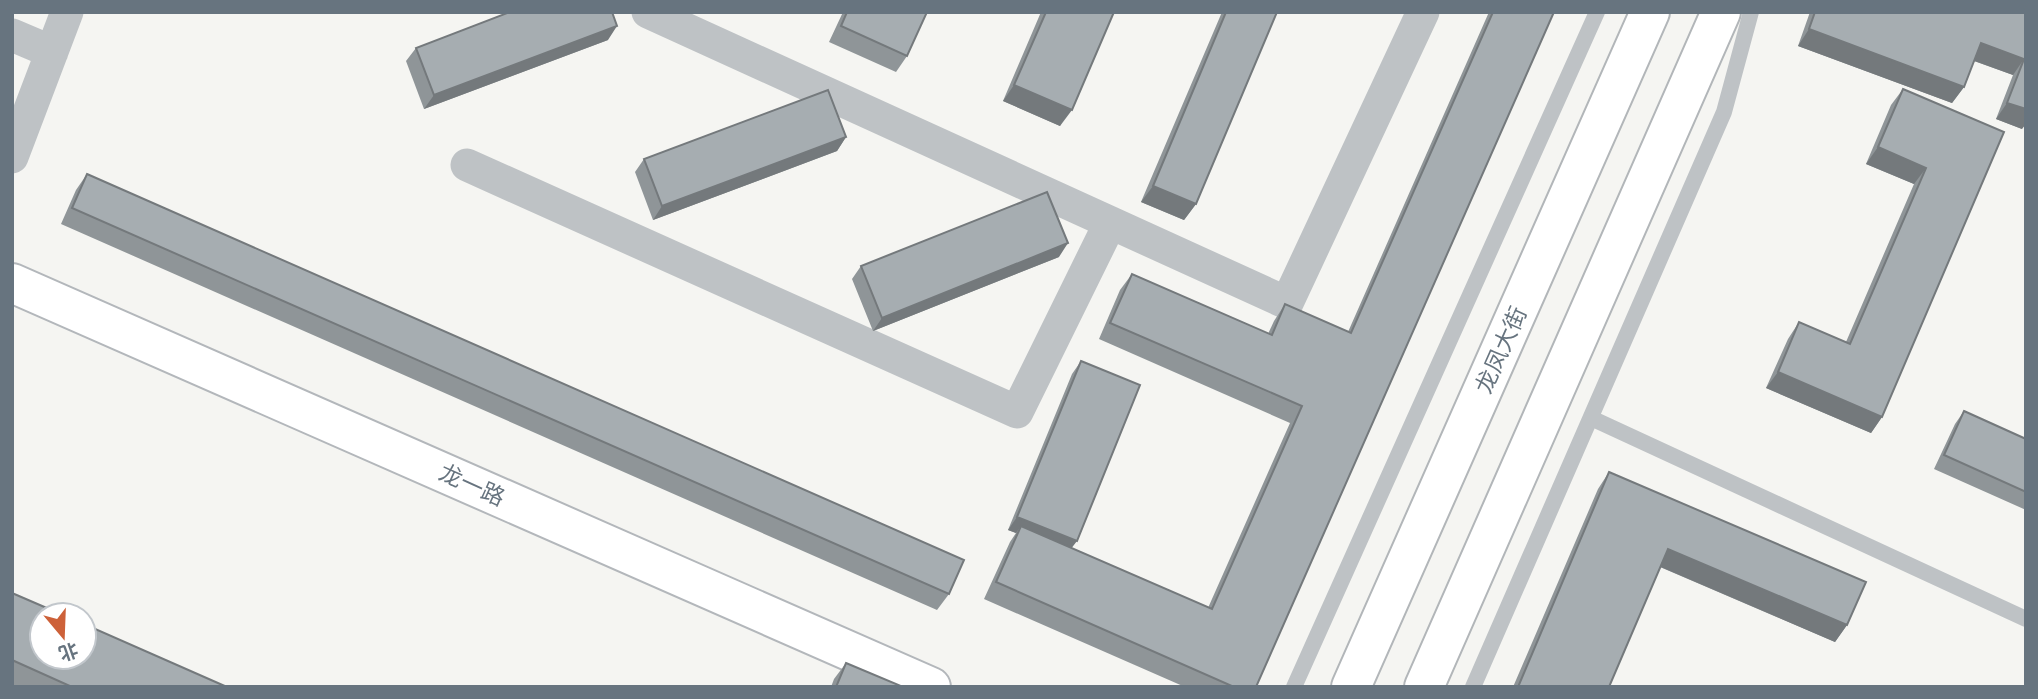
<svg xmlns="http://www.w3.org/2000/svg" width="2038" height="699" font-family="'Fira Sans','Noto Sans SC',sans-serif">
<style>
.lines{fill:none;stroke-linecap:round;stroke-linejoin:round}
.secondary-casing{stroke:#b3b7bb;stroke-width:42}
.primary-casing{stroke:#b2b6b9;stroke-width:42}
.lane{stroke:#bec2c5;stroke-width:16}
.street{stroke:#bec2c5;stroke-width:33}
.secondary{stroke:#fff;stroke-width:38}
.primary{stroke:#fff;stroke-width:38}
.wall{fill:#8f9598}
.shaded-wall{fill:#74797c}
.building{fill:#a6adb1;stroke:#74797c;stroke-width:2}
.labels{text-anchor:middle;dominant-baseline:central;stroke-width:7;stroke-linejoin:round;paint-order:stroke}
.street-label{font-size:23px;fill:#67747f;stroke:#fff}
</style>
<rect width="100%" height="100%" fill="#f5f5f2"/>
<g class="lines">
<!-- secondary casing -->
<g class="secondary-casing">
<path id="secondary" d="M12,283L931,687"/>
</g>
<!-- primary casing -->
<g class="primary-casing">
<path id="primary" d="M1351,687L1650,12
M1424,687L1721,12"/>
</g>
<!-- lane -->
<path class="lane" d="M1591,418L2026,619
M1294,687L1597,12
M1473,687L1724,112L1751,12"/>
<!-- street -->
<path class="street" d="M648,12L1287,303L1423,12
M12,35L52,52
M12,157L67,12
M467,165L1017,412L1110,223"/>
<!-- secondary -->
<use href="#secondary" class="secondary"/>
<!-- primary -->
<use href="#primary" class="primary"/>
</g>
<!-- wall -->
<path class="wall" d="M843,12H927L907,56L896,72L829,42Z
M1041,12H1114L1060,126L1003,101Z
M1222,12H1277L1196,204L1184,220L1141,202Z
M1489,12H1554L1256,687H1185L984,599L1010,542L1016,533L1008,530L1072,374L1081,361L1072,548L1208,608L1290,423L1099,339L1120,290L1132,274L1268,334L1274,321L1285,304L1348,332Z
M1810,12H2026L2022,129L1996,119L2013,75L1974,61L1964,87L1952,103L1798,46Z
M608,40L424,109L406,61L416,48Z
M1903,89L2004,132L1882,417L1871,433L1766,388L1788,339L1799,322L1846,342L1914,184L1866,164L1891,105Z
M846,137L837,151L653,220L635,172L644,159Z
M87,174L949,594L937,610L61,224L76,190Z
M1059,257L873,331L852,279L861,266Z
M1964,411L2026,439V510L1934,469L1955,424Z
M1609,472L1847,625L1835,642L1660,567L1609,687H1513L1598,489Z
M12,593L227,687H12Z
M846,663L900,687H831L834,679Z"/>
<!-- shaded-wall -->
<path class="shaded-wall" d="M617,26L608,40L424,109L434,95Z
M1809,29L1964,87L1952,103L1798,46Z
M1981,43L2024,59L2013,75L1969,59Z
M1014,85L1072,110L1060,126L1003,101Z
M2007,103L2026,109V124L2022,129L1996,119Z
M846,137L837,151L653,220L662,206Z
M1878,147L1926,168L1914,184L1866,164Z
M1153,186L1196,204L1184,220L1141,202Z
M1068,243L1059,257L873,331L882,318Z
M1778,372L1882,417L1871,433L1766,388Z
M1017,517L1077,541L1067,554L1021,526L1016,533L1008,530Z
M1668,549L1847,625L1835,642L1656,565Z"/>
<!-- building -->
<path class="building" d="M510,12H612L617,26L434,95L416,48Z
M847,12H927L907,56L841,26Z
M1046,12H1114L1072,110L1014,85Z
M1226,12H1277L1196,204L1153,186Z
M1493,12H1554L1256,687H1234L996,582L1021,526L1212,609L1302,406L1110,323L1132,274L1272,335L1285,304L1351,333Z
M1815,12H2026V109L2007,103L2024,59L1981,43L1964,87L1809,29Z
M1903,89L2004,132L1882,417L1778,372L1799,322L1850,344L1926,168L1878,147Z
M828,90L846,137L662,206L644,159Z
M87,174L964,560L949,594L72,208Z
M1047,192L1068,243L882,318L861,266Z
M1081,361L1140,385L1077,541L1017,517Z
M1964,411L2026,439V492L1944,455Z
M1609,472L1866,582L1847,625L1668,549L1609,687H1518Z
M12,593L63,615H42V657H84V624L227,687H72L12,660Z
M846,663L901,686L900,687H836Z"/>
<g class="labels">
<!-- street labels -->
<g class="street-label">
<text transform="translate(1501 350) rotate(-66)">龙凤大街</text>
<text transform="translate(472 485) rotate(24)">龙一路</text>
</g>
</g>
<!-- border -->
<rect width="2038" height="699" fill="none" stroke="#67747f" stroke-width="28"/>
<!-- north arrow -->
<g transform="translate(63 636) rotate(161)"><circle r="33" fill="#ffffff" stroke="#c2c7cc" stroke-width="2"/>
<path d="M0-5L12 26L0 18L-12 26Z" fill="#cd6139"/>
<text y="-10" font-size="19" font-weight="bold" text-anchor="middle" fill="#67747f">北</text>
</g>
</svg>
